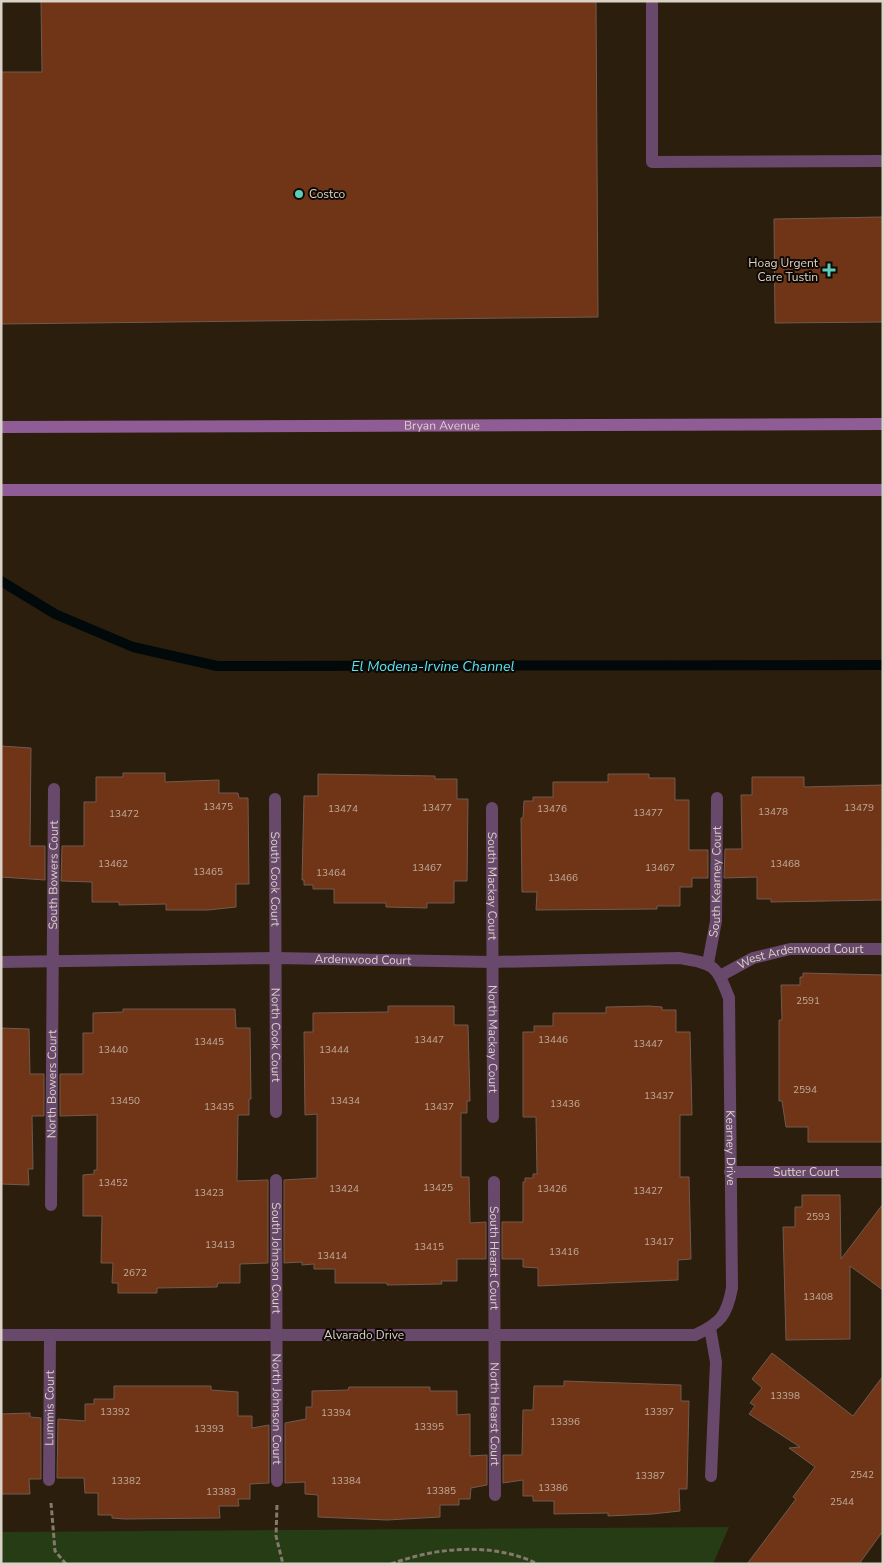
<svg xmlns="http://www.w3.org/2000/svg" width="884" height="1565" font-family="'Nunito Sans',sans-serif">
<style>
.green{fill:#263c15}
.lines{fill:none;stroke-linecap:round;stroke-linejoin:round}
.stream{stroke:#01090b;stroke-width:10}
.building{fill:#703517;stroke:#715a4f}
.path{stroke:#84796a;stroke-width:3;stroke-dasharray:5 2.5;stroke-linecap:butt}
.lane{stroke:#68486b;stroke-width:12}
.street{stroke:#68486b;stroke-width:12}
.secondary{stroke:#905c96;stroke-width:12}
.poi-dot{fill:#5acebd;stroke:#0f0904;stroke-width:2}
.labels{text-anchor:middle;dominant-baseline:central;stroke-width:4;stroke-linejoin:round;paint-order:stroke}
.number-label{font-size:10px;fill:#c0ab9b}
.poi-label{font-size:12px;fill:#dbd2c7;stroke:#0f0904;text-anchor:start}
.street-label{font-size:12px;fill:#dbd2c7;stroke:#0f0904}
.water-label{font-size:14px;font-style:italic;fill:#56e6fa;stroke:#0f0904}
</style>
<rect width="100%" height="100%" fill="#2b1e0c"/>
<!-- green -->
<path class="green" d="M729,1527L713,1564H1V1532Z"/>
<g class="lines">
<!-- stream -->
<path class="stream" d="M1,581L55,614L133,647L217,666L883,665"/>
</g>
<!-- building -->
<path class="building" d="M41,1H596L598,317L1,324V72H42Z
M883,217V322L775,323L774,219Z
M1,746L31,748L30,846H45V880L1,877Z
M123,773H165V782L219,780V793H238L239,798H248L249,884H236V907L208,910H166V904L119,905V902H92V882L61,881L62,846H84V802H96V777H123Z
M318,774L435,776V779H457V799H468L467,881H454V903H427V908L386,907V903H334V889H313V885H304V880H302L304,796H318Z
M608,774H649V778H675V800H689V850H708V878H692V887H680V906H657V909L536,910L537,892H522L521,818H523L524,801H533V797H553V782H608Z
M752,777H804V787L883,785L882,900L771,902V899H757V877L724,878L725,849H742L741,795H752Z
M803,973L883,975V1142H808V1127H786L782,1101H779V1020H782L781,985H800V977H803Z
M388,1006H454V1025H468L470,1101H467V1113H461V1177H469L470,1223L486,1222V1259H457V1281H441L442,1284L387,1285V1283H335V1269H314V1264L302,1265V1262L284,1263V1180L317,1178V1114L305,1115L304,1032H313V1013L388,1012Z
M649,1006L662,1007V1010H676V1032H690L692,1115H680V1177H689L691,1259L678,1260V1280L538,1286V1268L523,1267V1259H502V1222H523V1182H525V1178H533V1174H537L536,1117H523V1032H534V1026H553V1013H606V1007Z
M123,1009H235L236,1028H250L251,1099H249V1115H238L237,1181L268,1180V1263L240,1264V1283H218L217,1287L157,1288V1293H118V1283H112L113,1263H101L102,1216H83V1175L94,1174V1170H97V1115L60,1116V1074H83V1033H93V1013L123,1012Z
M1,1028L29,1029L30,1074H44V1116H32L33,1169H28L29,1185L1,1184Z
M802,1195H840L841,1259L883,1204V1290L850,1266V1339L786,1340L783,1227H795V1207H802Z
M772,1353L853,1416L883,1376V1531L859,1564H747L796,1499L793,1497L815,1467L789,1448L800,1447L749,1414L755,1406L750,1403L762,1388L752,1379Z
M564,1381L681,1385V1401H689L687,1489H679L680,1511L652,1514L608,1516V1513L554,1514V1501H533V1496H523V1480L503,1483V1455H522L523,1410H533L534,1386H564Z
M114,1386H211V1390L238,1392V1416H252V1428L269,1425V1483L250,1484V1499H238L239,1506H219L220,1518L125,1519L112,1518V1515H98V1493H85L84,1478H57L58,1419L85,1421V1404H94V1399H114Z
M349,1387H430V1391H457V1415L470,1414V1456L487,1455V1485L471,1488L470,1499H459V1505H440V1517L387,1520L318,1517V1495L305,1494V1482L285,1483V1423L306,1419V1407H312V1391L348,1390Z
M30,1413V1417L41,1418V1479H29L30,1494H1V1414Z"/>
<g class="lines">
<!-- path -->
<path class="path" d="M51,1503L55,1551L66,1564
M277,1505L276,1536L283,1564
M391,1564C437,1547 493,1542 538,1564"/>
<!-- lane -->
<path class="lane" d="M652,1V162L883,161"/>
<!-- street -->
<g class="street">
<path id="s1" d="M275,799L276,1112"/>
<path id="s2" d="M492,808L493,1117"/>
<path id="s3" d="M1,962L275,958L492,962L679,958C714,964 716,964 729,998L732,1288C727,1315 721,1323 695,1335H1"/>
<path id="s4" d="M708,963L716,921L717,798"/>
<path id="s5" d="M720,976L753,958L790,949H883"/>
<path id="s6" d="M730,1172H883"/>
<path id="s7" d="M276,1180L277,1481"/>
<path id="s8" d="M494,1182L495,1495"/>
<path id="s9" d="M51,1205L54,789"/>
<path d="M710,1328L716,1362L711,1476"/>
<path id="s10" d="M49,1480L50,1336"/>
</g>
<!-- secondary -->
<g class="secondary">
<path id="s11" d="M1,427L883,424"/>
<path d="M1,490H883"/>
</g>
</g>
<!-- markers -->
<g class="poi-dot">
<circle cx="299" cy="194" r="5"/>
<path d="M826.5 262.5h5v5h5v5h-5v5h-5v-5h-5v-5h5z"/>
</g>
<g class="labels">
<!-- number labels -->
<g class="number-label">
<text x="218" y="807">13475</text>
<text x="437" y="808">13477</text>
<text x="859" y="808">13479</text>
<text x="343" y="809">13474</text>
<text x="552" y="809">13476</text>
<text x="773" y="812">13478</text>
<text x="648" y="813">13477</text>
<text x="124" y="814">13472</text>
<text x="113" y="864">13462</text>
<text x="785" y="864">13468</text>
<text x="427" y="868">13467</text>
<text x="660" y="868">13467</text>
<text x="208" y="872">13465</text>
<text x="331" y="873">13464</text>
<text x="563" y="878">13466</text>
<text x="808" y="1001">2591</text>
<text x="429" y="1040">13447</text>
<text x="553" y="1040">13446</text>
<text x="209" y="1042">13445</text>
<text x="648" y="1044">13447</text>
<text x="113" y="1050">13440</text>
<text x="334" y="1050">13444</text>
<text x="805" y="1090">2594</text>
<text x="659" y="1096">13437</text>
<text x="125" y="1101">13450</text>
<text x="345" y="1101">13434</text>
<text x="565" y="1104">13436</text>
<text x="219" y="1107">13435</text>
<text x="439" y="1107">13437</text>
<text x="113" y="1183">13452</text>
<text x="438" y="1188">13425</text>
<text x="344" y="1189">13424</text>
<text x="552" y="1189">13426</text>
<text x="648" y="1191">13427</text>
<text x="209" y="1193">13423</text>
<text x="818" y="1217">2593</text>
<text x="659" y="1242">13417</text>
<text x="220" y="1245">13413</text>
<text x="429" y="1247">13415</text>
<text x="564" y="1252">13416</text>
<text x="332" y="1256">13414</text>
<text x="135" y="1273">2672</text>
<text x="818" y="1297">13408</text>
<text x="785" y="1396">13398</text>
<text x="115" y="1412">13392</text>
<text x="659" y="1412">13397</text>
<text x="336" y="1413">13394</text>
<text x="565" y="1422">13396</text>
<text x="429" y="1427">13395</text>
<text x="209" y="1429">13393</text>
<text x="862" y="1475">2542</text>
<text x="650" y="1476">13387</text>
<text x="126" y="1481">13382</text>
<text x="346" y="1481">13384</text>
<text x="553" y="1488">13386</text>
<text x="441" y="1491">13385</text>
<text x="221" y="1492">13383</text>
<text x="842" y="1502">2544</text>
</g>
<!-- poi labels -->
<g class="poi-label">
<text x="309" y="194">Costco</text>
<text x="818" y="263" text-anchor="end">Hoag Urgent<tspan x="818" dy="14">Care Tustin</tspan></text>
</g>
<!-- street labels -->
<g class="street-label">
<text stroke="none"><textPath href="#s11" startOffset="441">Bryan Avenue</textPath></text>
<text stroke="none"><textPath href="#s9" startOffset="330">South Bowers Court</textPath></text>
<text stroke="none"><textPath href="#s1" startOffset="80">South Cook Court</textPath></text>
<text stroke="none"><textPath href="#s4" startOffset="82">South Kearney Court</textPath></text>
<text stroke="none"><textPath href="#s2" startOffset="78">South Mackay Court</textPath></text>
<text stroke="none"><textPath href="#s5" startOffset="85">West Ardenwood Court</textPath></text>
<text stroke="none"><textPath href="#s3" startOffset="362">Ardenwood Court</textPath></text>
<text stroke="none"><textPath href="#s1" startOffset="236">North Cook Court</textPath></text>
<text stroke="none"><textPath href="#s2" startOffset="231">North Mackay Court</textPath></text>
<text stroke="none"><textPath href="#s9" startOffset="121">North Bowers Court</textPath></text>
<text stroke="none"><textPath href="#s3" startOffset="898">Kearney Drive</textPath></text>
<text stroke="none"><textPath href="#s6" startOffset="76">Sutter Court</textPath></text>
<text stroke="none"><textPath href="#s7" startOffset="78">South Johnson Court</textPath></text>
<text stroke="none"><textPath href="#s8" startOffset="76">South Hearst Court</textPath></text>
<text x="364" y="1335">Alvarado Drive</text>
<text stroke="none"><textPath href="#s10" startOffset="72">Lummis Court</textPath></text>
<text stroke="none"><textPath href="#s7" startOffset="229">North Johnson Court</textPath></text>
<text stroke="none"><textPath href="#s8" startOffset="232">North Hearst Court</textPath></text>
</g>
<!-- water labels -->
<g class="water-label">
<text x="433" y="666">El Modena-Irvine Channel</text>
</g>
</g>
<!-- border -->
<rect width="884" height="1565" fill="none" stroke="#dbd2c7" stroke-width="5"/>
</svg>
